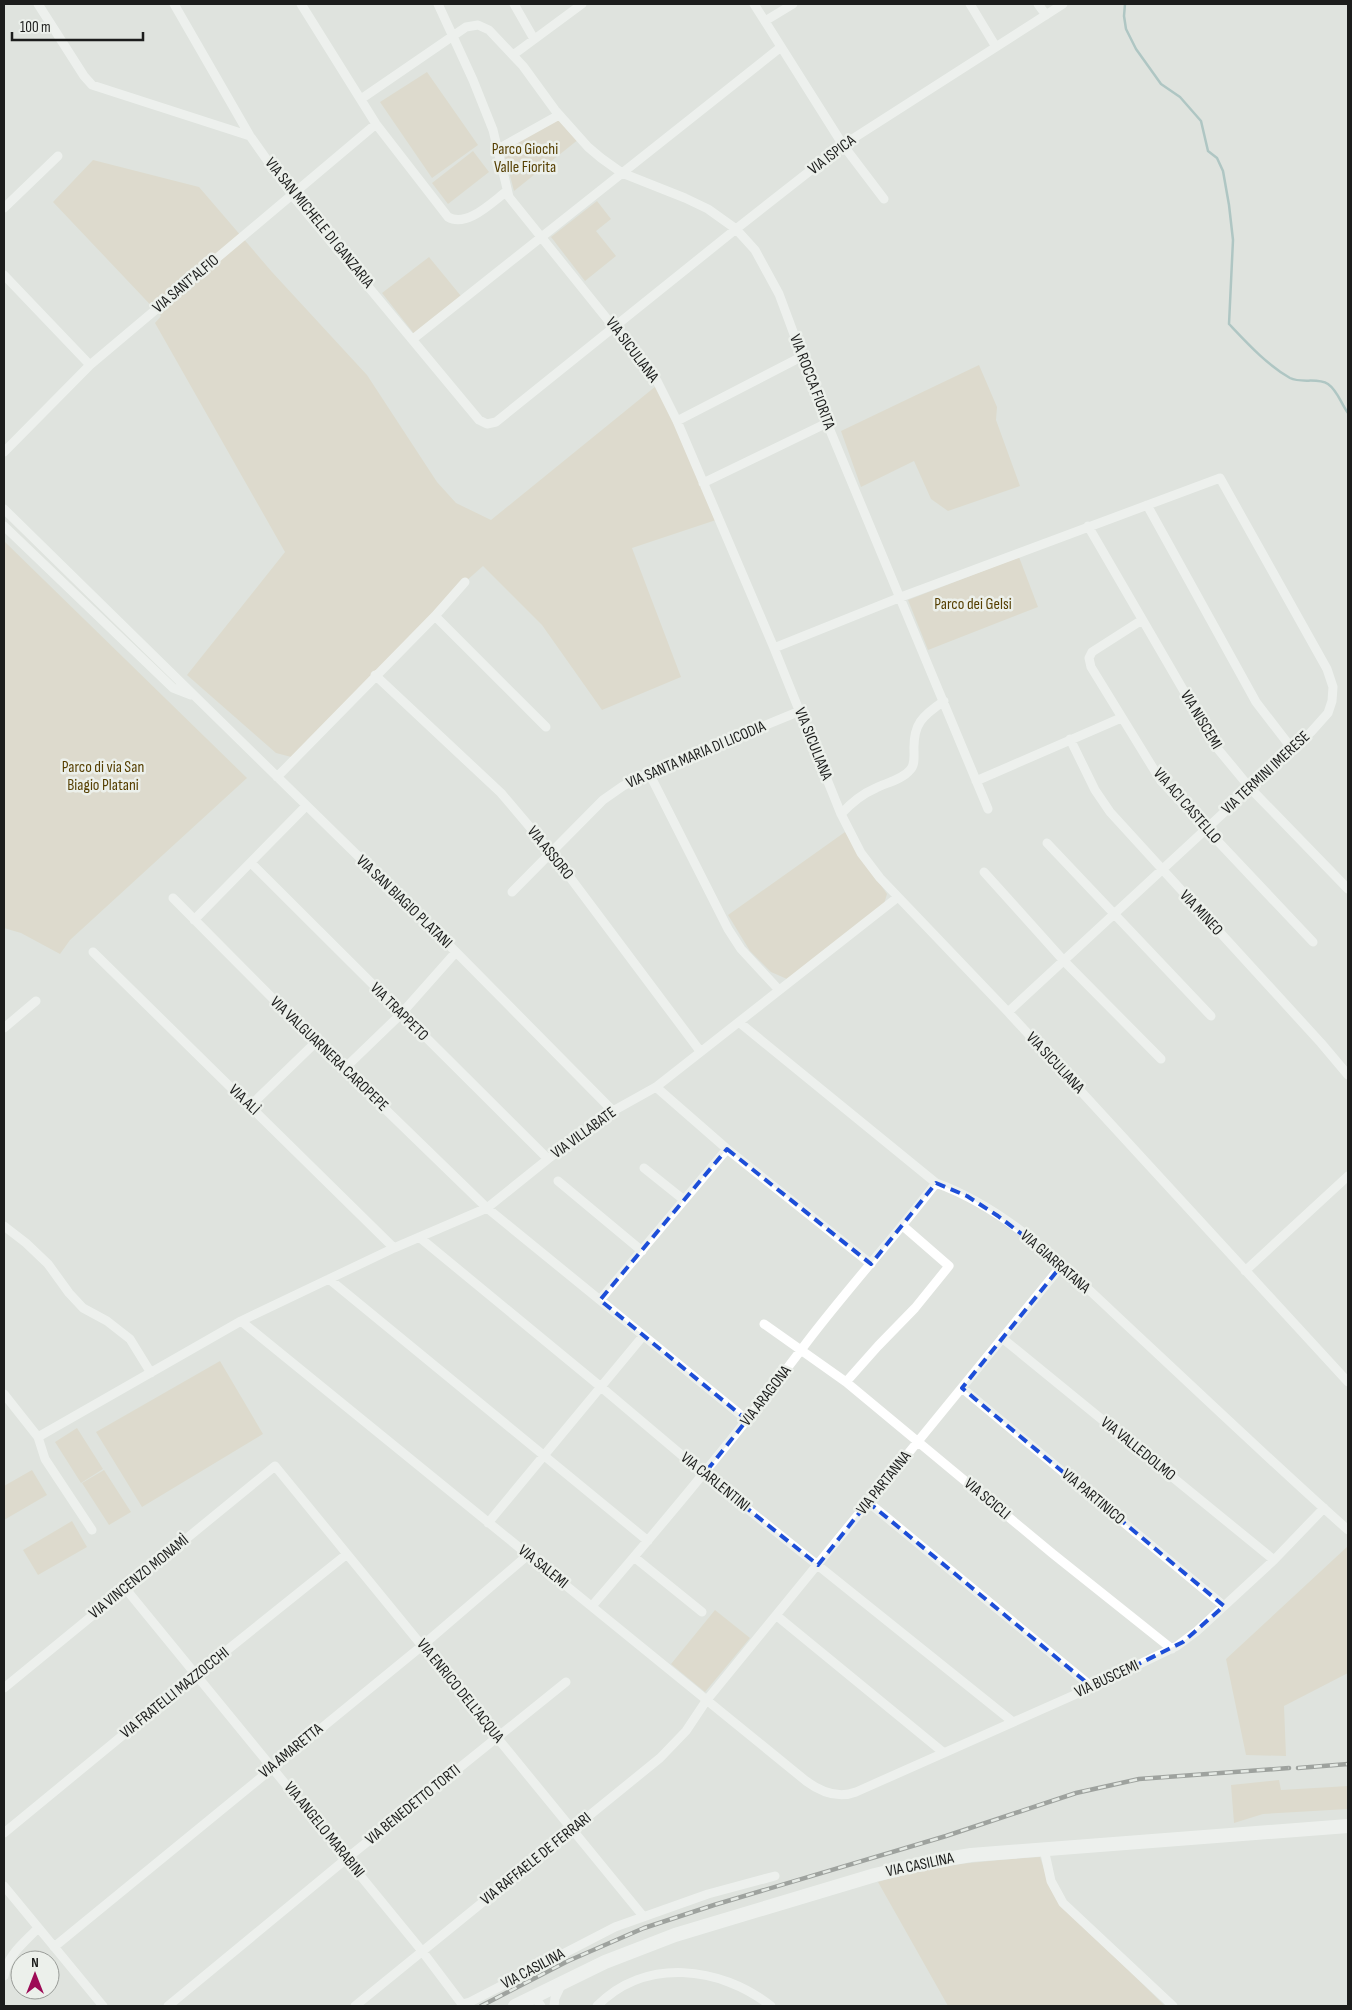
<svg xmlns="http://www.w3.org/2000/svg" width="1352" height="2010" font-family="'Sofia Sans Condensed',sans-serif">
<style>
.green{fill:#dbcfb8}
.lines{fill:none;stroke-linecap:round;stroke-linejoin:round}
.stream{stroke:#76a2a3;stroke-width:2.5}
.street{stroke:#fff;stroke-width:9}
.primary{stroke:#fff;stroke-width:14}
.rail-casing{stroke:#505250;stroke-width:4.5}
.rail{stroke:#ecf0eb;stroke-width:2.5;stroke-dasharray:8;stroke-linecap:butt}
.marked{fill:none;stroke:#1d4ed8;stroke-width:4;stroke-dasharray:10 6;stroke-linejoin:round}
.labels{text-anchor:middle;dominant-baseline:central;stroke-width:5;stroke-linejoin:round;paint-order:stroke}
.park-label{font-size:16px;fill:#563f02;stroke:#ecf0eb}
.street-label{font-size:16px;fill:#1c1d1c;stroke:#ecf0eb}
</style>
<rect width="100%" height="100%" fill="#dfe3de"/>
<!-- green -->
<path class="green" d="M427,72L478,145L432,178L380,102Z
M559,116L579,139L514,191L503,149Z
M473,151L489,172L448,204L432,183Z
M93,160L199,187L272,272L367,375L437,482L456,503L491,520L656,386L719,519L632,548L681,677L602,710L542,625L483,566L465,582L295,758L276,753L187,675L285,552L155,323L161,316L53,202Z
M597,201L611,219L596,231L616,256L585,281L551,237Z
M429,257L461,296L415,335L382,293Z
M979,365L997,407L996,420L1020,486L948,511L931,499L914,461L861,487L841,431Z
M4,541L247,778L70,940L60,954L21,933L4,928Z
M1019,557L1038,607L928,650L908,600Z
M845,832L887,894L883,907L787,979L771,972L750,951L728,915Z
M220,1361L263,1434L142,1507L96,1432Z
M77,1428L103,1469L81,1483L55,1442Z
M32,1470L47,1495L4,1520V1486Z
M104,1470L131,1512L109,1525L82,1483Z
M72,1521L87,1547L38,1575L23,1550Z
M1348,1546V1673L1284,1706L1286,1756L1246,1755L1226,1659Z
M715,1610L750,1638L705,1692L671,1664Z
M1279,1780L1281,1790L1348,1786V1809L1263,1814L1234,1823L1231,1785Z
M1040,1857L1051,1890L1069,1912L1165,2006H948L878,1882C931,1865 984,1861 1040,1857Z"/>
<g class="lines">
<!-- stream -->
<path class="stream" d="M1125,4L1124,16L1126,29L1136,49L1161,84L1180,97L1201,121L1208,151L1217,158L1223,171L1229,205L1233,240L1229,324C1247,343 1267,365 1290,378C1302,384 1317,377 1328,384C1338,391 1341,404 1348,413"/>
<!-- street -->
<path class="street" d="M38,4L84,76L92,85L250,136
M174,4L250,136L292,195L479,420L487,424L496,422L736,229L843,145L1063,4
M301,4L376,124L448,217C467,228 492,202 507,191
M438,4L473,80L493,130L509,197L657,381L677,421L774,648L841,814L861,853L880,878L1008,1012L1348,1382
M514,4L534,39
M754,4L843,145L884,199
M970,4L996,47
M1038,4L1046,15
M765,21L793,4
M513,55L582,4
M361,99L466,27L478,25L489,30L523,66L555,110L588,147L601,158L622,173L685,198L708,209L736,229L755,250L779,294L827,423L988,809
M498,149L559,115
M4,208L58,156
M4,275L90,365
M413,339L781,47
M677,421L801,357
M4,452L90,365L376,124
M703,483L827,423
M1147,505L1256,702L1293,750
M4,509L456,952L613,1111
M4,526L173,688L191,695
M1088,526L1217,748L1251,789L1348,889
M435,616L546,727
M1142,620L1092,652L1089,658L1091,667L1161,781L1313,942
M774,648L901,597L1220,478L1327,669L1333,687L1332,701L1328,713L1311,732L1008,1012
M375,675L501,793L551,852L700,1051
M1070,739L1095,790L1110,812L1321,1043L1348,1075
M649,773L728,929L741,949L779,990
M277,777L435,616L465,582
M976,781L1121,718
M841,814C851,803 862,794 876,788C886,783 903,779 910,770C915,765 914,758 914,751C913,724 922,716 944,701
M1047,843L1211,1016
M251,863L548,1159
M984,872L1064,961L1161,1059
M512,892L603,800L623,786L649,773L800,711
M173,898L316,1042L487,1208L747,1420
M194,920L306,806
M93,952L394,1248
M740,1023L936,1183C1014,1211 1074,1277 1134,1332C1205,1398 1275,1465 1348,1530
M4,1028L36,1001
M345,1068L401,1014L456,952
M656,1087L727,1149L871,1264
M250,1106L316,1042
M644,1168L684,1200
M558,1181L642,1251
M4,1226L26,1243L48,1264L69,1293L83,1308L107,1321L130,1339L151,1373
M419,1237L601,1387L704,1474L1013,1722
M1245,1271L1348,1176
M329,1279L648,1541
M600,1300L727,1149
M241,1321L806,1781C821,1792 838,1799 856,1792L1090,1688L1177,1646L1197,1631L1274,1560L1324,1508
M764,1324L846,1382L1053,1554L1172,1649
M1002,1338L1274,1560
M846,1382L878,1346L915,1308L949,1266L903,1226
M962,1388L1224,1606
M4,1394L38,1437L45,1459L92,1530
M38,1437L241,1321L394,1248L487,1208L548,1159L613,1111L656,1087L898,897
M868,1502L1092,1687
M488,1523L643,1336
M634,1557L702,1612
M125,1588L422,1951L462,2004L470,2002L615,1927L708,1894L775,1876
M592,1606C666,1520 739,1433 807,1342C848,1288 894,1238 936,1183
M777,1616L944,1753
M4,1688L275,1466L643,1916
M4,1833L196,1675L347,1554
M1044,1849L1051,1881L1063,1903L1173,2006
M4,1886L103,2006
M54,1947L423,1645L528,1555
M4,1976C7,1955 24,1943 38,1928
M534,1996L541,2006
M168,2006L346,1859L566,1682
M355,2006L660,1758L686,1731L706,1701L1062,1265
M554,2006L555,1998L562,1983
M597,2006C645,1957 720,1966 771,2006"/>
<!-- primary -->
<path class="primary" d="M515,2006L605,1962L675,1935L875,1875L929,1862L971,1855L1348,1826"/>
<!-- rail casing -->
<g class="rail-casing">
<path id="rail" d="M1298,1768L1348,1764
M481,2006L568,1961L644,1928L714,1905L946,1836L1076,1793L1139,1779L1289,1768"/>
</g>
<!-- rail -->
<use href="#rail" class="rail"/>
</g>
<!-- marked area -->
<path d="M0 0H1352V2010H0ZM727,1149L871,1264L936,1183L967,1196L998,1216L1062,1265L962,1388L1224,1606L1183,1642L1092,1687L868,1502L818,1565L704,1474L747,1420L600,1300Z" fill="#dfe3de" fill-opacity=".55" fill-rule="evenodd"/>
<path class="marked" d="M727,1149L871,1264L936,1183L967,1196L998,1216L1062,1265L962,1388L1224,1606L1183,1642L1092,1687L868,1502L818,1565L704,1474L747,1420L600,1300Z"/>
<g class="labels">
<!-- park labels -->
<g class="park-label">
<text x="525" y="149">Parco Giochi<tspan x="525" dy="18">Valle Fiorita</tspan></text>
<text x="973" y="604">Parco dei Gelsi</text>
<text x="103" y="767">Parco di via San<tspan x="103" dy="18">Biagio Platani</tspan></text>
</g>
<!-- street labels -->
<g class="street-label">
<text transform="translate(832 155) rotate(-37)">VIA ISPICA</text>
<text transform="translate(319 223) rotate(51)">VIA SAN MICHELE DI GANZARIA</text>
<text transform="translate(186 284) rotate(-40)">VIA SANT'ALFIO</text>
<text transform="translate(632 350) rotate(53)">VIA SICULIANA</text>
<text transform="translate(812 382) rotate(69)">VIA ROCCA FIORITA</text>
<text transform="translate(1201 720) rotate(59)">VIA NISCEMI</text>
<text transform="translate(813 744) rotate(68)">VIA SICULIANA</text>
<text transform="translate(696 755) rotate(-23)">VIA SANTA MARIA DI LICODIA</text>
<text transform="translate(1266 773) rotate(-43)">VIA TERMINI IMERESE</text>
<text transform="translate(1187 806) rotate(49)">VIA ACI CASTELLO</text>
<text transform="translate(550 853) rotate(51)">VIA ASSORO</text>
<text transform="translate(404 902) rotate(44)">VIA SAN BIAGIO PLATANI</text>
<text transform="translate(1201 913) rotate(47)">VIA MINEO</text>
<text transform="translate(399 1012) rotate(45)">VIA TRAPPETO</text>
<text transform="translate(329 1054) rotate(44)">VIA VALGUARNERA CAROPEPE</text>
<text transform="translate(1055 1063) rotate(47)">VIA SICULIANA</text>
<text transform="translate(244 1100) rotate(44)">VIA ALÌ</text>
<text transform="translate(584 1133) rotate(-36)">VIA VILLABATE</text>
<text transform="translate(1055 1262) rotate(41)">VIA GIARRATANA</text>
<text transform="translate(766 1396) rotate(-52)">VIA ARAGONA</text>
<text transform="translate(1138 1449) rotate(39)">VIA VALLEDOLMO</text>
<text transform="translate(715 1482) rotate(39)">VIA CARLENTINI</text>
<text transform="translate(884 1483) rotate(-51)">VIA PARTANNA</text>
<text transform="translate(1093 1497) rotate(40)">VIA PARTINICO</text>
<text transform="translate(987 1499) rotate(40)">VIA SCICLI</text>
<text transform="translate(543 1567) rotate(39)">VIA SALEMI</text>
<text transform="translate(139 1577) rotate(-39)">VIA VINCENZO MONAMÌ</text>
<text transform="translate(1107 1679) rotate(-25)">VIA BUSCEMI</text>
<text transform="translate(460 1691) rotate(51)">VIA ENRICO DELL'ACQUA</text>
<text transform="translate(175 1693) rotate(-39)">VIA FRATELLI MAZZOCCHI</text>
<text transform="translate(291 1751) rotate(-39)">VIA AMARETTA</text>
<text transform="translate(413 1805) rotate(-39)">VIA BENEDETTO TORTI</text>
<text transform="translate(324 1830) rotate(51)">VIA ANGELO MARABINI</text>
<text transform="translate(536 1859) rotate(-39)">VIA RAFFAELE DE FERRARI</text>
<text transform="translate(920 1865) rotate(-12)">VIA CASILINA</text>
<text transform="translate(533 1969) rotate(-28)">VIA CASILINA</text>
</g>
</g>
<!-- border -->
<rect width="1352" height="2010" fill="none" stroke="#1c1d1c" stroke-width="10"/>
<!-- north arrow -->
<g transform="translate(35 1975)"><circle r="24" fill="#ecf0eb" stroke="#999c98"/>
<path d="M0-4L9 19L0 12L-9 19Z" fill="#9d0b56"/>
<text y="-8" font-size="14" font-weight="bold" text-anchor="middle" fill="#1c1d1c">N</text>
</g>
<!-- scale -->
<path d="M12 32v8h131v-8" fill="none" stroke="#1c1d1c" stroke-width="2.5"/>
<text x="20" y="32" font-size="15" fill="#1c1d1c" stroke="#ecf0eb" stroke-width="4" paint-order="stroke">100 m</text>
</svg>
